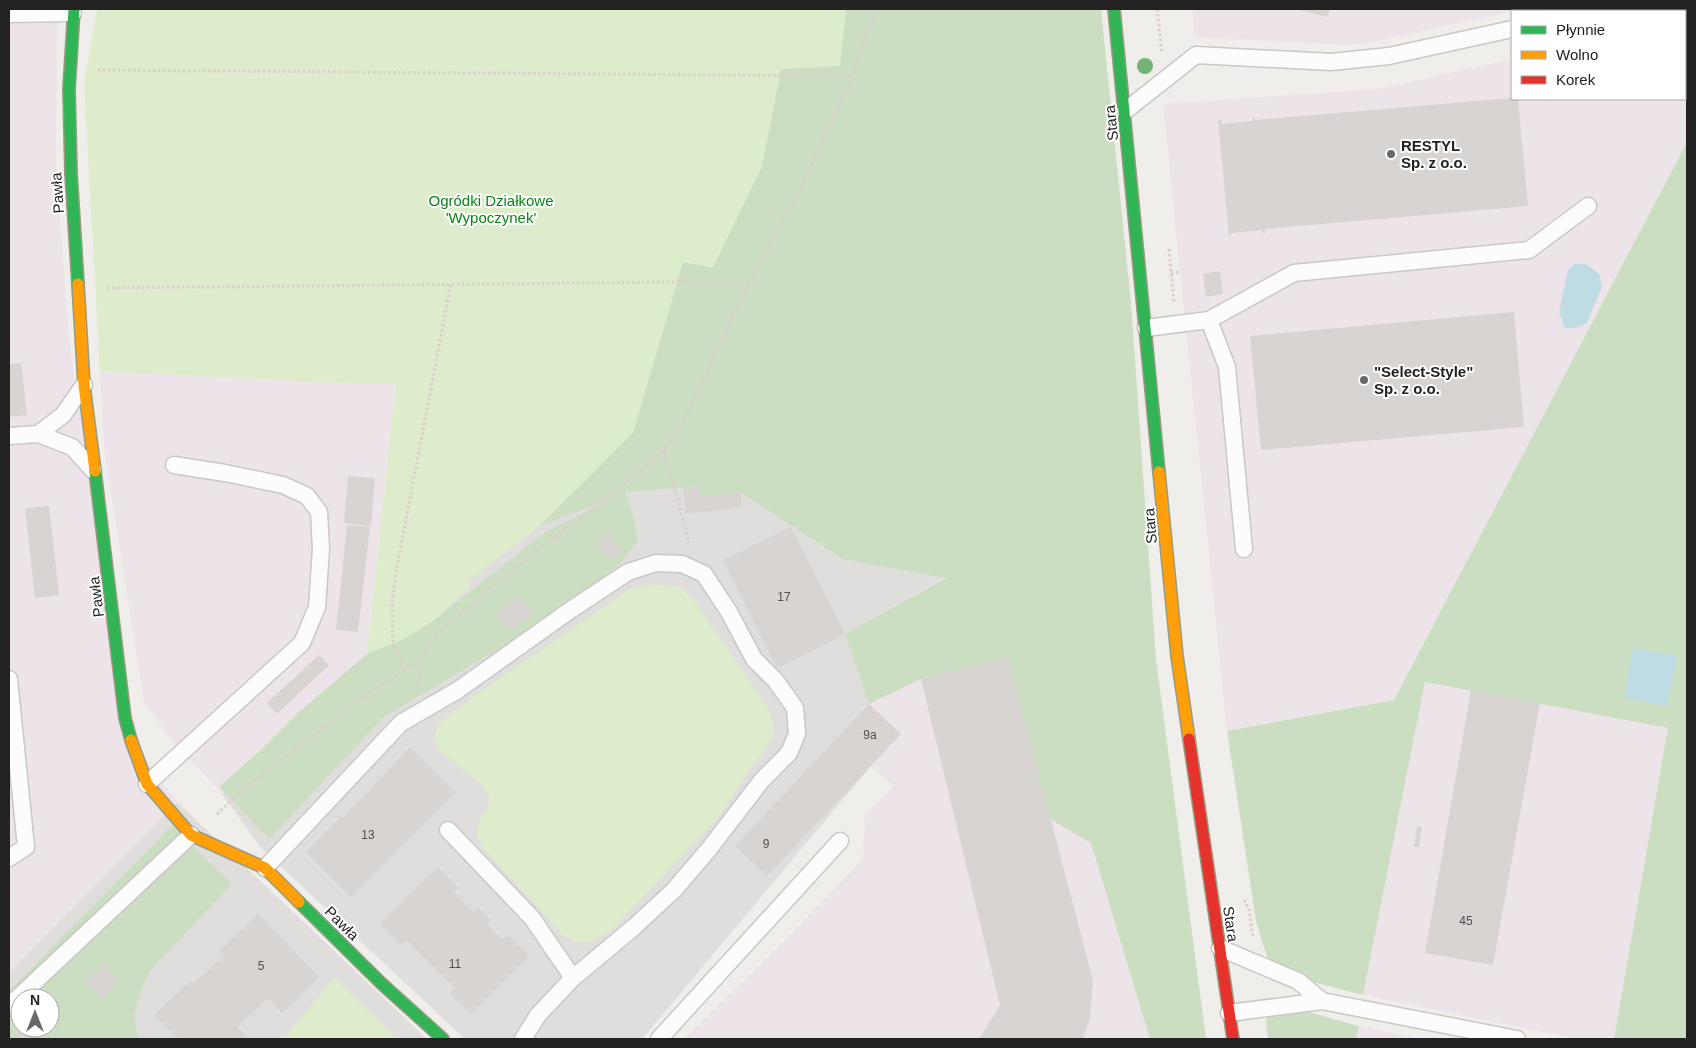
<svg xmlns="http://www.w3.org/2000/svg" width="1696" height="1048" font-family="Helvetica,sans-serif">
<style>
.residential{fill:#dfdedc;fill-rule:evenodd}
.industrial{fill:#ede4e9}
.grass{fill:#ddeccb}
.forest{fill:#cbdec1;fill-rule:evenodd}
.water{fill:#bfdbe3}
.building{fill:#d7d4d2}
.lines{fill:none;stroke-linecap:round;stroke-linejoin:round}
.lane-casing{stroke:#c9c8c7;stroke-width:19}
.fast-casing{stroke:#999a82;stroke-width:14}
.slow-casing{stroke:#999a82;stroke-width:14}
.jam-casing{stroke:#999a82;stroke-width:14}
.path{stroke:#dccecd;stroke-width:3;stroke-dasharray:2.5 2.5;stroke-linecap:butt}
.lane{stroke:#fdfcfc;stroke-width:16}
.fast{stroke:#30b455;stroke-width:11}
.slow{stroke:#ff9f0a;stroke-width:11}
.jam{stroke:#e5322d;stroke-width:11}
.tree{fill:#73b476}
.poi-dot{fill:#6a6968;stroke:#fff;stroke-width:2}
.labels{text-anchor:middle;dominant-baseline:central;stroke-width:4;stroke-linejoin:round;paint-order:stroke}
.number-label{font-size:12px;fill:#4f4e4e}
.street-label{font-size:15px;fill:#222;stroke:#fff}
.poi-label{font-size:15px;font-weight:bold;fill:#222;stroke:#fff;text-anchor:start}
.park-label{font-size:15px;fill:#0c8416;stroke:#fff}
</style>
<rect width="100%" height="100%" fill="#f0eeeb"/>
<!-- residential -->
<path class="residential" d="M706,459L955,571L869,704L901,734L871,766L642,1039H465L261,848L222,794L364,679L367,654L402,640L467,581L538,527L657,469Z
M177,802L427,1039H9V972ZM20,998H50V1028H20Z"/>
<!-- industrial -->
<path class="industrial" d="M9,9H61L57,36L56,165L69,338L128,734L177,802L9,972Z
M1192,9H1522L1373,42L1349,45L1195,37Z
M1623,9H1687V142L1394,700L1227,731L1163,104L1379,89L1512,59V99H1685V11H1624Z
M100,371L337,383H396L364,679L222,794L170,738L144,702L104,448Z
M955,571L1091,843L1150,1039H684L784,941L863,859L865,814L893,786L871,766L901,734L869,704L845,634Z
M1425,682L1668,728L1614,1039H1577L1363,995Z
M1359,1026L1423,1039H1356Z"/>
<!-- grass -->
<path class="grass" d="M97,9H846L840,66L781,69L762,166L713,269L683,262L633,433L538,527L468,581L470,587L432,622L402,640L367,654L396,384L337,383L100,371L84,85Z
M650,585L680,587L695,602L768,709L774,725L773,736L762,755L750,768L718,818L610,931C592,943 585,946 565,937L484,849L477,835L478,823L489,806V798L482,785L439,750L434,738L438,724L484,689L632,588Z
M335,978L397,1039H283Z"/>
<!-- forest -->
<path class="forest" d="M846,9H1101L1131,303L1156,659L1206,1039H1150L1091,843L1050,819L1008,658L921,679L869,704L845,634L946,578L843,559L740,492L700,497L699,486L625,492L634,518L638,540L618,566L530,630L384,717L269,839L219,787L264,747L301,710L367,654L402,640L432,622L544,533L617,496L538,527L633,433L683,262L713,268L762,166L781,69L840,66ZM608,533L621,552L609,560L596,541Z
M1687,142V1039H1614L1668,728L1425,682L1363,995L1282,974L1268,960L1256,921L1227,731L1394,700Z
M172,826L232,884L150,971L141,990L134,1014L137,1032L140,1039H9V991ZM20,998H50V1028H20Z
M1294,1008L1359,1026L1356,1039H1268L1266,1022L1268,1011Z"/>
<!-- water -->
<path class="water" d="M1575,264H1586L1599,274L1602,287L1587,323L1576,328H1565L1559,312L1568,270Z
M1633,648L1677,656L1667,706L1624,698Z"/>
<!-- building -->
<path class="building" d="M1296,9H1330L1327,17Z
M1670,9H1687V61L1685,57V11H1667Z
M1512,98L1518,99L1528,206L1265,229V233H1263L1262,230L1231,233V236H1229L1218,120H1221V124L1253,121L1252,117H1254L1255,120Z
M1220,271L1223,294L1206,297L1203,274Z
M1514,312L1524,427L1261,450L1250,336Z
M21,363L27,415L9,417V364Z
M348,476L375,478L371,526L344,523Z
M699,486L700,497L740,492L742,507L686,514L683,488Z
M49,506L59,595L35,598L25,508Z
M347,525L370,527L358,632L336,630Z
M791,527L845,634L777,668L723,560Z
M608,533L621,552L609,560L596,541Z
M519,596L533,613L510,632L496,614Z
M319,655L329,665L277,714L267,703Z
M1008,657L1093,980L1090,1018L1083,1039H979L1000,1005L921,679Z
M1471,690L1540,703L1493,965L1425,953Z
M869,704L901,734L767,876L735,846Z
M410,747L455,792L351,897L306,852L341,816L343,818Z
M1417,826L1422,827L1419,847L1414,846Z
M438,867L459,888L454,893L473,912L478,907L491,920L487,925L503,940L508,935L529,956L471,1014L450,993L455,988L406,940L401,945L380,924Z
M258,914L319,977L282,1013L268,998L237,1027L249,1039H178L154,1015L190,981L193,984L225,955L220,950Z
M103,963L119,980L101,999L84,982Z
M22,1031L28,1039H13Z"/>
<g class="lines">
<!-- lane casing -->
<g class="lane-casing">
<path id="lane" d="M1593,11L1602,9
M9,14L73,13
M1125,111L1196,55L1331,62L1389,56L1512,29
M1209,320L1227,367L1244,549
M1146,328L1209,320L1294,273L1529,250L1588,206
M38,434L72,447L93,470
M9,436L38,434L63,415L84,385
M9,679L26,847L9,858
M147,784L302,643L317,607L321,549L319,512L307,496L283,485L225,473L174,465
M448,830L532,918L573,978
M265,868L401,723L458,690L569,611L628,572L656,563L682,564L704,574L729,612L754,659L775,680L795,708L797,734L789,753L762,780L709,849L674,890L634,927L573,978L538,1015L523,1039
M1220,948L1298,981L1322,1001L1229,1013
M1322,1001L1517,1039
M9,1006L191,835
M659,1039L840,841"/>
</g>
<!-- fast casing -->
<g class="fast-casing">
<path id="fast" d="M74,9L69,89L71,173L78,284
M1114,9L1159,472
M95,471L125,718L131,740
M299,902L382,984L443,1039"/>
</g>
<!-- slow casing -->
<g class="slow-casing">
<path id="slow" d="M78,284L84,385L95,471
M1159,472L1177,656L1189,739
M131,740L147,784L191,835L265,868L299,902"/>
</g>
<!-- jam casing -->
<g class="jam-casing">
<path id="jam" d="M1189,739L1233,1039"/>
</g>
<!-- path -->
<path class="path" d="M1157,9L1162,53
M1632,9L1634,11
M98,70L853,76
M1685,84L1687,82
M1169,249L1174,303
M1171,273L1180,272
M107,288L677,282L748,285
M664,450L689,543
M404,670L393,643L392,606L397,566L451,284
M418,686L421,660
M217,814L245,788L372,691L421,659L436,635L513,569L616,491L664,450L683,422L748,285L796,197L853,76L864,39L877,9
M1244,900L1249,909L1253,937"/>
<!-- lane -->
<use href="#lane" class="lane"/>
<!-- fast -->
<use href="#fast" class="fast"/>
<!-- slow -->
<use href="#slow" class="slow"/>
<!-- jam -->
<use href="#jam" class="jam"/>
</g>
<!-- trees -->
<circle class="tree" cx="1145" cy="66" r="8"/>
<!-- markers -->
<g class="poi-dot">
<circle cx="1391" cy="154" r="5"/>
<circle cx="1364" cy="380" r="5"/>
</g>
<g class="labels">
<!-- number labels -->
<g class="number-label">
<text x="784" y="597">17</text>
<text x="870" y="735">9a</text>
<text x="368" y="835">13</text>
<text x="766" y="844">9</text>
<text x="1466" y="921">45</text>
<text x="455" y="964">11</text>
<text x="261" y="966">5</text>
</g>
<!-- street labels -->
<g class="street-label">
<text transform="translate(1111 123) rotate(-96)">Stara</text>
<text transform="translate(57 193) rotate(-94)">Pawła</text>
<text transform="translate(1150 526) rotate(-95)">Stara</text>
<text transform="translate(96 597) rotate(-97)">Pawła</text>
<text transform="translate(342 923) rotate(45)">Pawła</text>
<text transform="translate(1231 924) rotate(82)">Stara</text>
</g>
<!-- poi labels -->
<g class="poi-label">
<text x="1401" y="145">RESTYL<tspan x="1401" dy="17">Sp. z o.o.</tspan></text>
<text x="1374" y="371">"Select-Style"<tspan x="1374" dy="17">Sp. z o.o.</tspan></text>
</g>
<!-- park labels -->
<g class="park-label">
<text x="491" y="200">Ogródki Działkowe<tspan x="491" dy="17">'Wypoczynek'</tspan></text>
</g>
</g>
<!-- border -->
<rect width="1696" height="1048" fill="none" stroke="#222222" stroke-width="20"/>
<!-- legend -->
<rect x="1511" y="10" width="175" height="90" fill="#ffffff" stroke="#a7a7a7"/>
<rect x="1521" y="26" width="25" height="8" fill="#30b455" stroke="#a7a7a7"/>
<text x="1556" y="35" font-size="15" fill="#222222">Płynnie</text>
<rect x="1521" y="51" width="25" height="8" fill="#ff9f0a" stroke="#a7a7a7"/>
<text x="1556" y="60" font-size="15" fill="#222222">Wolno</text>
<rect x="1521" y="76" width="25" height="8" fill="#e5322d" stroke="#a7a7a7"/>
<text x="1556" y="85" font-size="15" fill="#222222">Korek</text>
<!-- north arrow -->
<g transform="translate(35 1013)"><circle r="24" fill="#ffffff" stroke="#a7a7a7"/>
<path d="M0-4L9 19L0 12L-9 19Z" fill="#6a6968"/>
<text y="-8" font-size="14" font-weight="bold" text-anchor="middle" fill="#222222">N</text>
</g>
</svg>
